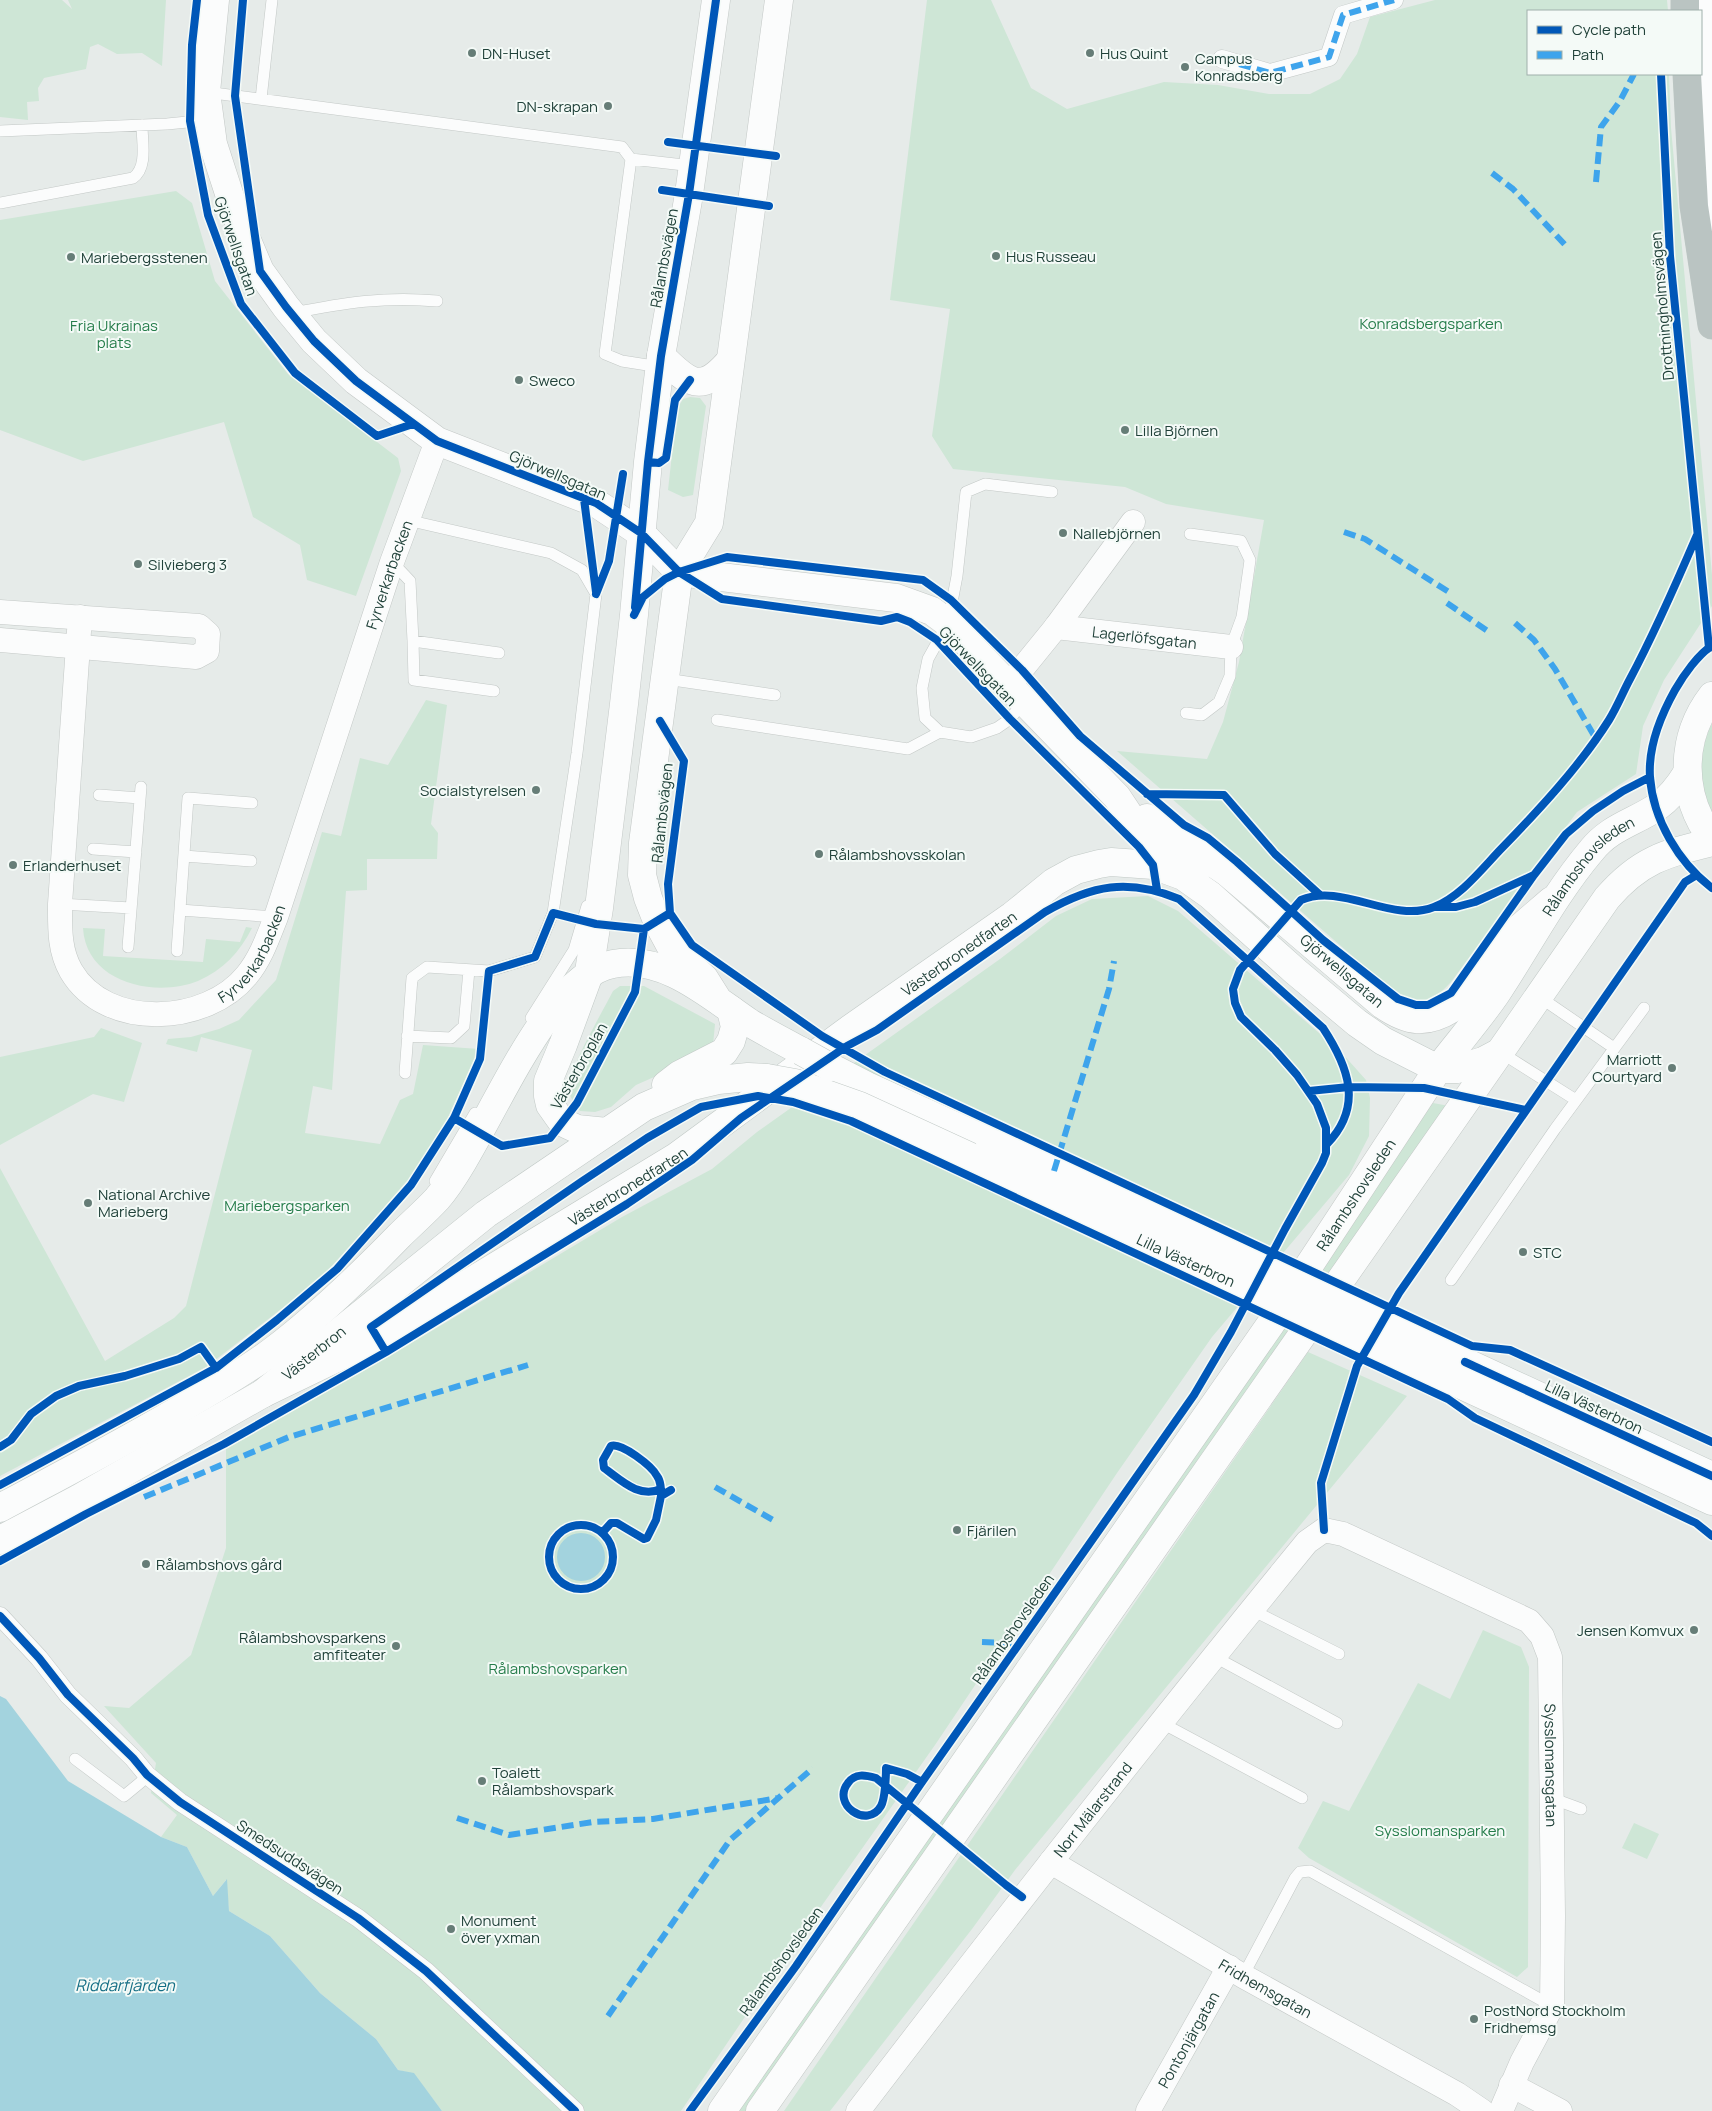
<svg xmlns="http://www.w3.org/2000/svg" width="1712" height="2111" font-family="Manrope,sans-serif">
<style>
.green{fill:#cee6d6}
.water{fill:#a3d3de}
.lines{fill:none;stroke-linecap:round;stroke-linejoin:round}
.service-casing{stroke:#c3c8c6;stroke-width:12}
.pedestrian-casing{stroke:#c3c8c6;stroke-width:19}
.minor-casing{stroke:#c3c8c6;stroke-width:25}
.tertiary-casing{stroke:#c3c8c6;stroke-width:29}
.secondary-casing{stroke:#c1c9c6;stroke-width:29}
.motorway-casing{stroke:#bdc7c4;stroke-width:29}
.service{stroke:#fbfcfc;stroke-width:11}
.pedestrian{stroke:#fbfcfc;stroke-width:18}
.minor{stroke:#fbfcfc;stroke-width:24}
.tertiary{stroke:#fbfcfc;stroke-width:28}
.secondary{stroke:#fbfcfc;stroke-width:28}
.motorway{stroke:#bac4c2;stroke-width:28}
.secondary-bridge-casing{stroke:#c1c9c6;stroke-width:29;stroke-linecap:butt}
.secondary-bridge{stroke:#fbfcfc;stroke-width:28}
.quiet{stroke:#3ea4ec;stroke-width:6;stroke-dasharray:12 6;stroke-linecap:butt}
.cycleway-casing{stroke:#f4faf7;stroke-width:11}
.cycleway{stroke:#0057b8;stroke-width:8}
.poi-dot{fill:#667d77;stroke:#f4faf7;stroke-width:2}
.labels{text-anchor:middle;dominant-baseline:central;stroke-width:4;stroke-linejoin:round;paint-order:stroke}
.poi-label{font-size:15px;fill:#21423a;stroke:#f4faf7;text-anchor:start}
.street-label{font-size:15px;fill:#21423a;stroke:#f4faf7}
.park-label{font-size:15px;fill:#267d4b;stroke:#f4faf7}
.water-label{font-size:16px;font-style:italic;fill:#146e85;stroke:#f4faf7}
</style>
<rect width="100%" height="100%" fill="#e6ebe9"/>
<!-- green -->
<path class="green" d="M0,0H62L72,9L68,0H166L162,66L142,53L117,54L98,44L90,47L86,69L44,78L38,88L39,101L27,102L28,120L0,117Z
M927,0H991L1031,88L1067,109L1164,82L1218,85L1269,94H1310L1340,79L1357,54L1370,17L1435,0H1667L1668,11H1528V74H1669L1671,128L1712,575V606L1664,680L1643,726L1636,774L1577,812L1451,982C1424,1012 1409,1001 1380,980L1117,751L1207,759L1223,722L1239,662L1264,520L1166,504L1125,487L953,469L932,436L950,309L890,300Z
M176,191L192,203L215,281L288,374L398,458L401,471L356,596L307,580L300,545L253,517L224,422L83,461L0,430V220Z
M690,397L700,398L706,406L693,495L683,497L668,490L677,409L683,399Z
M426,700L447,705L431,824L438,833L437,859H367V890L346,891L332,1090L313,1086L305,1133L380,1144L400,1100L413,1094L423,1045L479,1049L435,1146L420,1166L362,1233L319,1280L206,1367L0,1476V1168L105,1361L174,1318L186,1306L252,1050L201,1037L197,1052L166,1044L168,1039L191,1037L219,1029L239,1020L276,980L322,832L341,836L360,758L388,765Z
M1712,724V812C1698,787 1698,749 1712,724Z
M1148,896L1178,911L1341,1052L1366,1080L1370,1098L1369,1136L1349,1175L1212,1337L1117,1473L935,1745L787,1955L681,2111H442L414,2074L398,2070L376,2039L320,1993L270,1936L229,1911L226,1880L213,1896L187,1847L161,1837L177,1815L151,1793L156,1763L104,1706L129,1708L191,1655L226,1548V1449L388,1357L622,1217L712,1169L757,1132L1000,959L1056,916L1092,899Z
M246,927L252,928C240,952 223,970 198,981C155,998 86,983 83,928L105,929L103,956L203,962L206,939L240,942Z
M620,986H644L715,1024L713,1045L679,1066L636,1085L611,1107L595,1112L580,1111C575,1104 568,1096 569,1087C569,1068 603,1011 613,991Z
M101,1028L142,1043L124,1102L93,1094L0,1145V1057L94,1037Z
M1433,1103L1449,1106L747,2111H729Z
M1308,1352L1407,1396L1015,1870L972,1929L830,2111H784Z
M1483,1630L1521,1647L1529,1667L1528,1967L1517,1977L1309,1858L1298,1848L1323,1801L1349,1811L1418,1683L1450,1699Z
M1634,1823L1659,1834L1647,1859L1622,1848Z"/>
<!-- water -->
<path class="water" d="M557 1557a24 24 0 1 1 48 0a24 24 0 1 1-48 0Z
M0,1696L6,1699L68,1781L161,1837L187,1847L213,1896L227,1879L229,1911L270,1936L320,1993L376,2039L398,2070L414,2073L442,2111H0Z"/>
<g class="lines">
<!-- service casing -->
<g class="service-casing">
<path id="service" d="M206,92L622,147L631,159L693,166
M261,99L272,0
M0,131L167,124L208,120
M631,159L605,354L622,361L660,367
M0,203L133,178C148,167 142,142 142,125
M293,313C343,303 386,296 437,301
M392,562L410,581L413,641L499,653
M413,641L414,680L494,691
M666,679L775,695
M1024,701L1010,719L997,728L971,737L940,732L925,718L922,688L928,659L948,623L957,576L966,492L985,484L1052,492
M1186,713L1202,715L1219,702L1230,676L1231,647L1242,617L1250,560L1241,541L1190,534
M717,720L908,749L940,732
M99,795L140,798
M93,849L136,852
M184,856L251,861
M60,904L131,908
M180,910L276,917
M128,947L141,787
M177,951L188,798L252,803
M1538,996L1614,1048
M531,1018L574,950L587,906
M407,1036L451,1038L464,1026L469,970
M1500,1052L1576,1100
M405,1073L412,978L427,967L489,971L535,957L553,913L577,753L596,594L582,570L551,553L407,520
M435,1181L475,1113
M1451,1280L1555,1129L1644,1008
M1252,1610L1339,1654
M1213,1656L1337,1723
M1160,1722L1302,1798
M75,1759L124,1796L141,1782L147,1775
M1551,1798L1581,1809
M1243,1976L1295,1878L1300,1872L1310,1871L1552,2006"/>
</g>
<!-- pedestrian casing -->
<g class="pedestrian-casing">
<path id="pedestrian" d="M1222,59L1270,73L1329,57L1343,15L1394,0
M0,1616L39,1658L68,1695L133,1758L147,1775L180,1802L358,1918L426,1971L575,2111"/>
</g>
<!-- minor casing -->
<g class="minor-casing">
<g id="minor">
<path d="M0,612L199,626L208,634L207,651L196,657L0,640"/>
<path id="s1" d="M80,617L60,904C60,928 59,950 71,971C106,1031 207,1025 247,975C261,958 268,937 276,917L392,562L437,441"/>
<path id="s2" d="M1056,627L1231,647"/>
<path d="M1009,685L1056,627L1133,522"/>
<path id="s3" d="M1051,1862L1243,1976L1457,2094L1482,2111"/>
<path d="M1511,2085L1560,2111"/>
<path id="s4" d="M858,2111C1005,1919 1154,1729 1307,1542L1324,1530L1343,1534L1529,1621L1542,1636L1550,1657L1553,1916L1552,2006L1522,2062L1501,2111"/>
<path id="s5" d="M1148,2111L1229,1967"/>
</g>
</g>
<!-- tertiary casing -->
<g class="tertiary-casing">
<g id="tertiary">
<path d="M215,0L206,92L213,144L235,212L260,271L286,307L314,341L356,381L437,441L596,503L641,533L679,572L896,598L932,611L948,623L1117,797L1137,827L1196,882"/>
<path d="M661,356C688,383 701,395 730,361"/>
<path id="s6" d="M1147,818L1228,873L1383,1005C1408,1022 1426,1025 1453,1008L1507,939L1551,901"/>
<path d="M589,972L599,908L624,704L634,615L648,462L661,356L689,194L716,0"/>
<path d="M716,997L704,978L672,949L657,921L648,898L642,875L643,843L679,572L709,523L779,0"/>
<path id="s7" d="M722,2111L1270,1325L1438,1069"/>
<path d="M760,2111L1500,1052"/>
</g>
</g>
<!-- secondary casing -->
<g class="secondary-casing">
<g id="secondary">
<path d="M1712,0V18"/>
<path d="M1712,26L1710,136L1712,220"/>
<path d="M1712,696C1679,739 1680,796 1712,839"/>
<path d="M588,977L563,1045L548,1081V1096L550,1105L562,1122L577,1129L607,1132"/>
<path d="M830,1067L867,1086L990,1142"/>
<path id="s8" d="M1438,1069C1457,1044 1478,1020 1496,994C1528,946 1554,895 1591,851C1610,827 1633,823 1657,807C1670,798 1679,786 1687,773"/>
<path d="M666,1085L679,1075L724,1052L731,1041L735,1027L731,1010"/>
<path d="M1465,1362L1712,1476"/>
<path d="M1455,1382L1712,1501"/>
<path id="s9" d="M262,1394L378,1338L676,1157L850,1029L1012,916L1054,882L1076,870L1099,864L1111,862L1153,865L1183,876L1210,895L1296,972L1357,1023L1383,1041L1438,1069H1457L1483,1061L1500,1052L1607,898C1640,860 1664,854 1712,842"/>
<path d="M0,1508C65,1473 131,1439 194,1401C221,1385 249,1369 274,1350C320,1315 359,1277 399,1236C411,1224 425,1212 437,1199C485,1144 541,977 613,964C665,954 711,997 750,1023C767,1033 784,1042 801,1051"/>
<path id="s10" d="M0,1540L78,1499L262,1394L486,1214L644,1107L692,1086L718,1080L748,1077L767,1078"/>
</g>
</g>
<!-- motorway casing -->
<g class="motorway-casing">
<path id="motorway" d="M1685,0V11
M1687,74L1694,206L1712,325"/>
</g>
<!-- service -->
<use href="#service" class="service"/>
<!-- pedestrian -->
<use href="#pedestrian" class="pedestrian"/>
<!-- minor -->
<use href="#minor" class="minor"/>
<!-- tertiary -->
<use href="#tertiary" class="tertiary"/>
<!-- secondary -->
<use href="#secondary" class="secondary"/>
<!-- motorway -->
<use href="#motorway" class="motorway"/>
<!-- secondary-bridge casing -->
<g class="secondary-bridge-casing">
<g id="secondary-bridge">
<path d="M801,1051L830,1067"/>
<path id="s11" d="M767,1078L795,1083L860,1106L1010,1175L1157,1247L1455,1382"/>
<path d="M990,1142L1465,1362"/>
</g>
</g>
<!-- secondary-bridge -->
<use href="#secondary-bridge" class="secondary-bridge"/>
<!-- quiet -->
<path class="quiet" d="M1222,59L1270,73L1329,57L1343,15L1394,0
M1492,173L1513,189L1567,247
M1596,182L1601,127L1620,101L1634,74
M1344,532L1365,539L1452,594
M1447,603L1489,632
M1515,623L1534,640L1555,669L1596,739
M1054,1171L1109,989L1114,961
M715,1487L773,1520
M144,1497L289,1437L528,1365
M982,1642L1010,1643L1018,1646
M457,1818L509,1835L593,1822L653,1819L779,1798
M608,2016L730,1840L813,1768"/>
<!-- cycleway casing -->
<g class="cycleway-casing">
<path id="cycleway" d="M197,0L192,45L190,121L208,215L241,304L295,373L377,436L413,424
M243,0L235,96L260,271L286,307L314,341L356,381L437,441L596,503L641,533L679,572L722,599L881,621L897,617L910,622L937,640L1010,719L1139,847L1153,865L1157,890
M1661,74L1670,256L1709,648
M668,142L776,156
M662,190L769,206
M648,462L659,463L666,458L675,400L690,380
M584,499L596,592
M596,594L609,561L623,474
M635,607L648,462L661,356L689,194L716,0
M634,615L643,597L665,579L679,572L727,557L923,580L951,600L1022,670L1080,736L1184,825L1208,838L1237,862L1323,940L1398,999L1416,1005H1428L1451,993L1534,875
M1712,646C1699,653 1683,676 1675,690C1661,715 1648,747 1650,777C1653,820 1679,863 1712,888
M660,721L684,761L668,884L670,913
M1147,794L1224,795L1275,854L1320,895
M1437,907H1456L1475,902L1534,875L1566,834L1593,811L1623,791L1650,777
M670,913L692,945L822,1036L885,1072L1472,1346L1510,1350L1712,1442
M1309,1091L1349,1087L1424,1088L1526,1110
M454,1118L502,1146L550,1138L577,1103L635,992L644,929
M386,1352L627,1204L692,1160L741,1118L847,1046L877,1030L1045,912C1092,885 1128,878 1179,899L1323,1028C1348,1066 1364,1106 1327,1144
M1465,1362L1712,1476
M0,1447L11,1440L31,1414L56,1396L79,1386L125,1376L179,1359L201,1347L216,1368
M0,1485L216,1368L277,1320L337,1269L411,1185L454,1118L480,1059L489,971L535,957L553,913L596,924L644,929L670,913
M661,1489C639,1499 621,1480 604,1468L603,1460L611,1446C621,1442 652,1466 657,1476C661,1481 661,1489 661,1496
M549 1557a32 32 0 1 1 64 0a32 32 0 1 1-64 0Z
M1324,1530L1321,1483L1357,1366L1399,1293L1676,895L1685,882L1695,876
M602,1533L611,1523H617L644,1539L647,1538L656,1520L661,1496L671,1490
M0,1561L86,1514L224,1444L386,1352L371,1327L581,1182L647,1138L701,1107L758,1096L793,1102L851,1121L1448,1399L1475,1418L1696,1523L1712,1536
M0,1616L39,1658L68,1695L133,1758L147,1775L180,1802L358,1918L426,1971L575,2111
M922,1782L907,1774L886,1768C886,1777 885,1799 881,1806C867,1830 831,1804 848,1783C855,1773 865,1775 876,1778L1006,1885L1022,1897
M690,2111L796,1966L922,1782L1194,1395L1231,1332L1285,1229L1322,1163L1326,1153V1128L1317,1104L1297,1075L1275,1050L1241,1017L1235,1003L1233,989L1240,970L1301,900C1342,882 1392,924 1434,907C1460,897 1481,870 1500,850C1538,811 1580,766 1609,720C1617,707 1623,692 1630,679C1655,632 1676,584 1697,535"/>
</g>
<!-- cycleway -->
<use href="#cycleway" class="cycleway"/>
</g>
<!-- markers -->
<g class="poi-dot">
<circle cx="472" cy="53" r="5"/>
<circle cx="1090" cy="53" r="5"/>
<circle cx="1185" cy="67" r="5"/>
<circle cx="608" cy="106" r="5"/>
<circle cx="996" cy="256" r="5"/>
<circle cx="71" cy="257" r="5"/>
<circle cx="519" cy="380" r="5"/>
<circle cx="1125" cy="430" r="5"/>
<circle cx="1063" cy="533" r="5"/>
<circle cx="138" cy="564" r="5"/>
<circle cx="536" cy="790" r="5"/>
<circle cx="819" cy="854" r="5"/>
<circle cx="13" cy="865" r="5"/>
<circle cx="1672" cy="1068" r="5"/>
<circle cx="88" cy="1203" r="5"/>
<circle cx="1523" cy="1252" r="5"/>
<circle cx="957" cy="1530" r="5"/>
<circle cx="146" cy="1564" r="5"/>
<circle cx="1694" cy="1630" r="5"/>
<circle cx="396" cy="1646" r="5"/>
<circle cx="482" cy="1781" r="5"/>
<circle cx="451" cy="1929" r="5"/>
<circle cx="1474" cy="2019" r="5"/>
</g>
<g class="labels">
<!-- poi labels -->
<g class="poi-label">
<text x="482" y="53">DN-Huset</text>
<text x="1100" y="53">Hus Quint</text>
<text x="1195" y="58">Campus<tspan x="1195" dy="17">Konradsberg</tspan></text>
<text x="598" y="106" text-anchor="end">DN-skrapan</text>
<text x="1006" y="256">Hus Russeau</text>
<text x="81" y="257">Mariebergsstenen</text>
<text x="529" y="380">Sweco</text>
<text x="1135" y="430">Lilla Björnen</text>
<text x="1073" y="533">Nallebjörnen</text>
<text x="148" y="564">Silvieberg 3</text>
<text x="526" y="790" text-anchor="end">Socialstyrelsen</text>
<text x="829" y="854">Rålambshovsskolan</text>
<text x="23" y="865">Erlanderhuset</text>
<text x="1662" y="1059" text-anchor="end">Marriott<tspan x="1662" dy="17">Courtyard</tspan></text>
<text x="98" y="1194">National Archive<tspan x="98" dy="17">Marieberg</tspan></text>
<text x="1533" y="1252">STC</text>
<text x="967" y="1530">Fjärilen</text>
<text x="156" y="1564">Rålambshovs gård</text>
<text x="1684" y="1630" text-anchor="end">Jensen Komvux</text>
<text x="386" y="1637" text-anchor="end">Rålambshovsparkens<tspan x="386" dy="17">amfiteater</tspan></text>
<text x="492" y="1772">Toalett<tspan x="492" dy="17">Rålambshovspark</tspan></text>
<text x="461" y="1920">Monument<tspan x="461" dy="17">över yxman</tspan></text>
<text x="1484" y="2010">PostNord Stockholm<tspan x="1484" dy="17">Fridhemsg</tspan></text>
</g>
<!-- street labels -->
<g class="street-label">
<text transform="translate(236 246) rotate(71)">Gjörwellsgatan</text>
<text transform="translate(664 258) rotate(-80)">Rålambsvägen</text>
<text transform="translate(1662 306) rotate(-95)">Drottningholmsvägen</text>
<text transform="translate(558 475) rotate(23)">Gjörwellsgatan</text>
<text stroke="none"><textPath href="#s1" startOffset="984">Fyrverkarbacken</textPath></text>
<text stroke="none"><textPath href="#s2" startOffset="89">Lagerlöfsgatan</textPath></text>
<text transform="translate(978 666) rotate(46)">Gjörwellsgatan</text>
<text transform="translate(662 813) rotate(-84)">Rålambsvägen</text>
<text stroke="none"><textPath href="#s8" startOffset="254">Rålambshovsleden</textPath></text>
<text stroke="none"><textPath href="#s1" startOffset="579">Fyrverkarbacken</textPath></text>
<text stroke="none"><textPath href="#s9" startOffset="826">Västerbronedfarten</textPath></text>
<text stroke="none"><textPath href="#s6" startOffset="248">Gjörwellsgatan</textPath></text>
<text transform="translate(579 1066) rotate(-60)">Västerbroplan</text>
<text stroke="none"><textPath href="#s9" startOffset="421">Västerbronedfarten</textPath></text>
<text stroke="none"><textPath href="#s7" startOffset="1114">Rålambshovsleden</textPath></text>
<text stroke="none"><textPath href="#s11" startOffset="458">Lilla Västerbron</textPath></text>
<text stroke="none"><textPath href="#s10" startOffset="366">Västerbron</textPath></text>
<text transform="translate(1594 1407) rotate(25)">Lilla Västerbron</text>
<text transform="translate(1013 1629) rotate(-55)">Rålambshovsleden</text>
<text stroke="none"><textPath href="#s4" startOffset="1121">Sysslomansgatan</textPath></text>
<text stroke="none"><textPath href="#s4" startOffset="382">Norr Mälarstrand</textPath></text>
<text transform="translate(290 1857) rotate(33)">Smedsuddsvägen</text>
<text transform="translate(781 1961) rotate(-54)">Rålambshovsleden</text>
<text stroke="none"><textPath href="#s3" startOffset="249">Fridhemsgatan</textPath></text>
<text stroke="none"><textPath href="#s5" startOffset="82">Pontonjärgatan</textPath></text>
</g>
<!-- park labels -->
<g class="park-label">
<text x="1431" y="323">Konradsbergsparken</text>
<text x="114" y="325">Fria Ukrainas<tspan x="114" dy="17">plats</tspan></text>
<text x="287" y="1205">Mariebergsparken</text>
<text x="558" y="1668">Rålambshovsparken</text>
<text x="1440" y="1830">Sysslomansparken</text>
</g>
<!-- water labels -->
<g class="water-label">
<text x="125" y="1985">Riddarfjärden</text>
</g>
</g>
<!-- legend -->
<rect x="1527" y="10" width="175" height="65" fill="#f4faf7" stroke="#a0b0ab"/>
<rect x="1537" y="26" width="25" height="8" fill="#0057b8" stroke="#a0b0ab"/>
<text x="1572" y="35" font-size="15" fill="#21423a">Cycle path</text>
<rect x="1537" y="51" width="25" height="8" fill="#3ea4ec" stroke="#a0b0ab"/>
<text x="1572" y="60" font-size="15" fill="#21423a">Path</text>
</svg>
